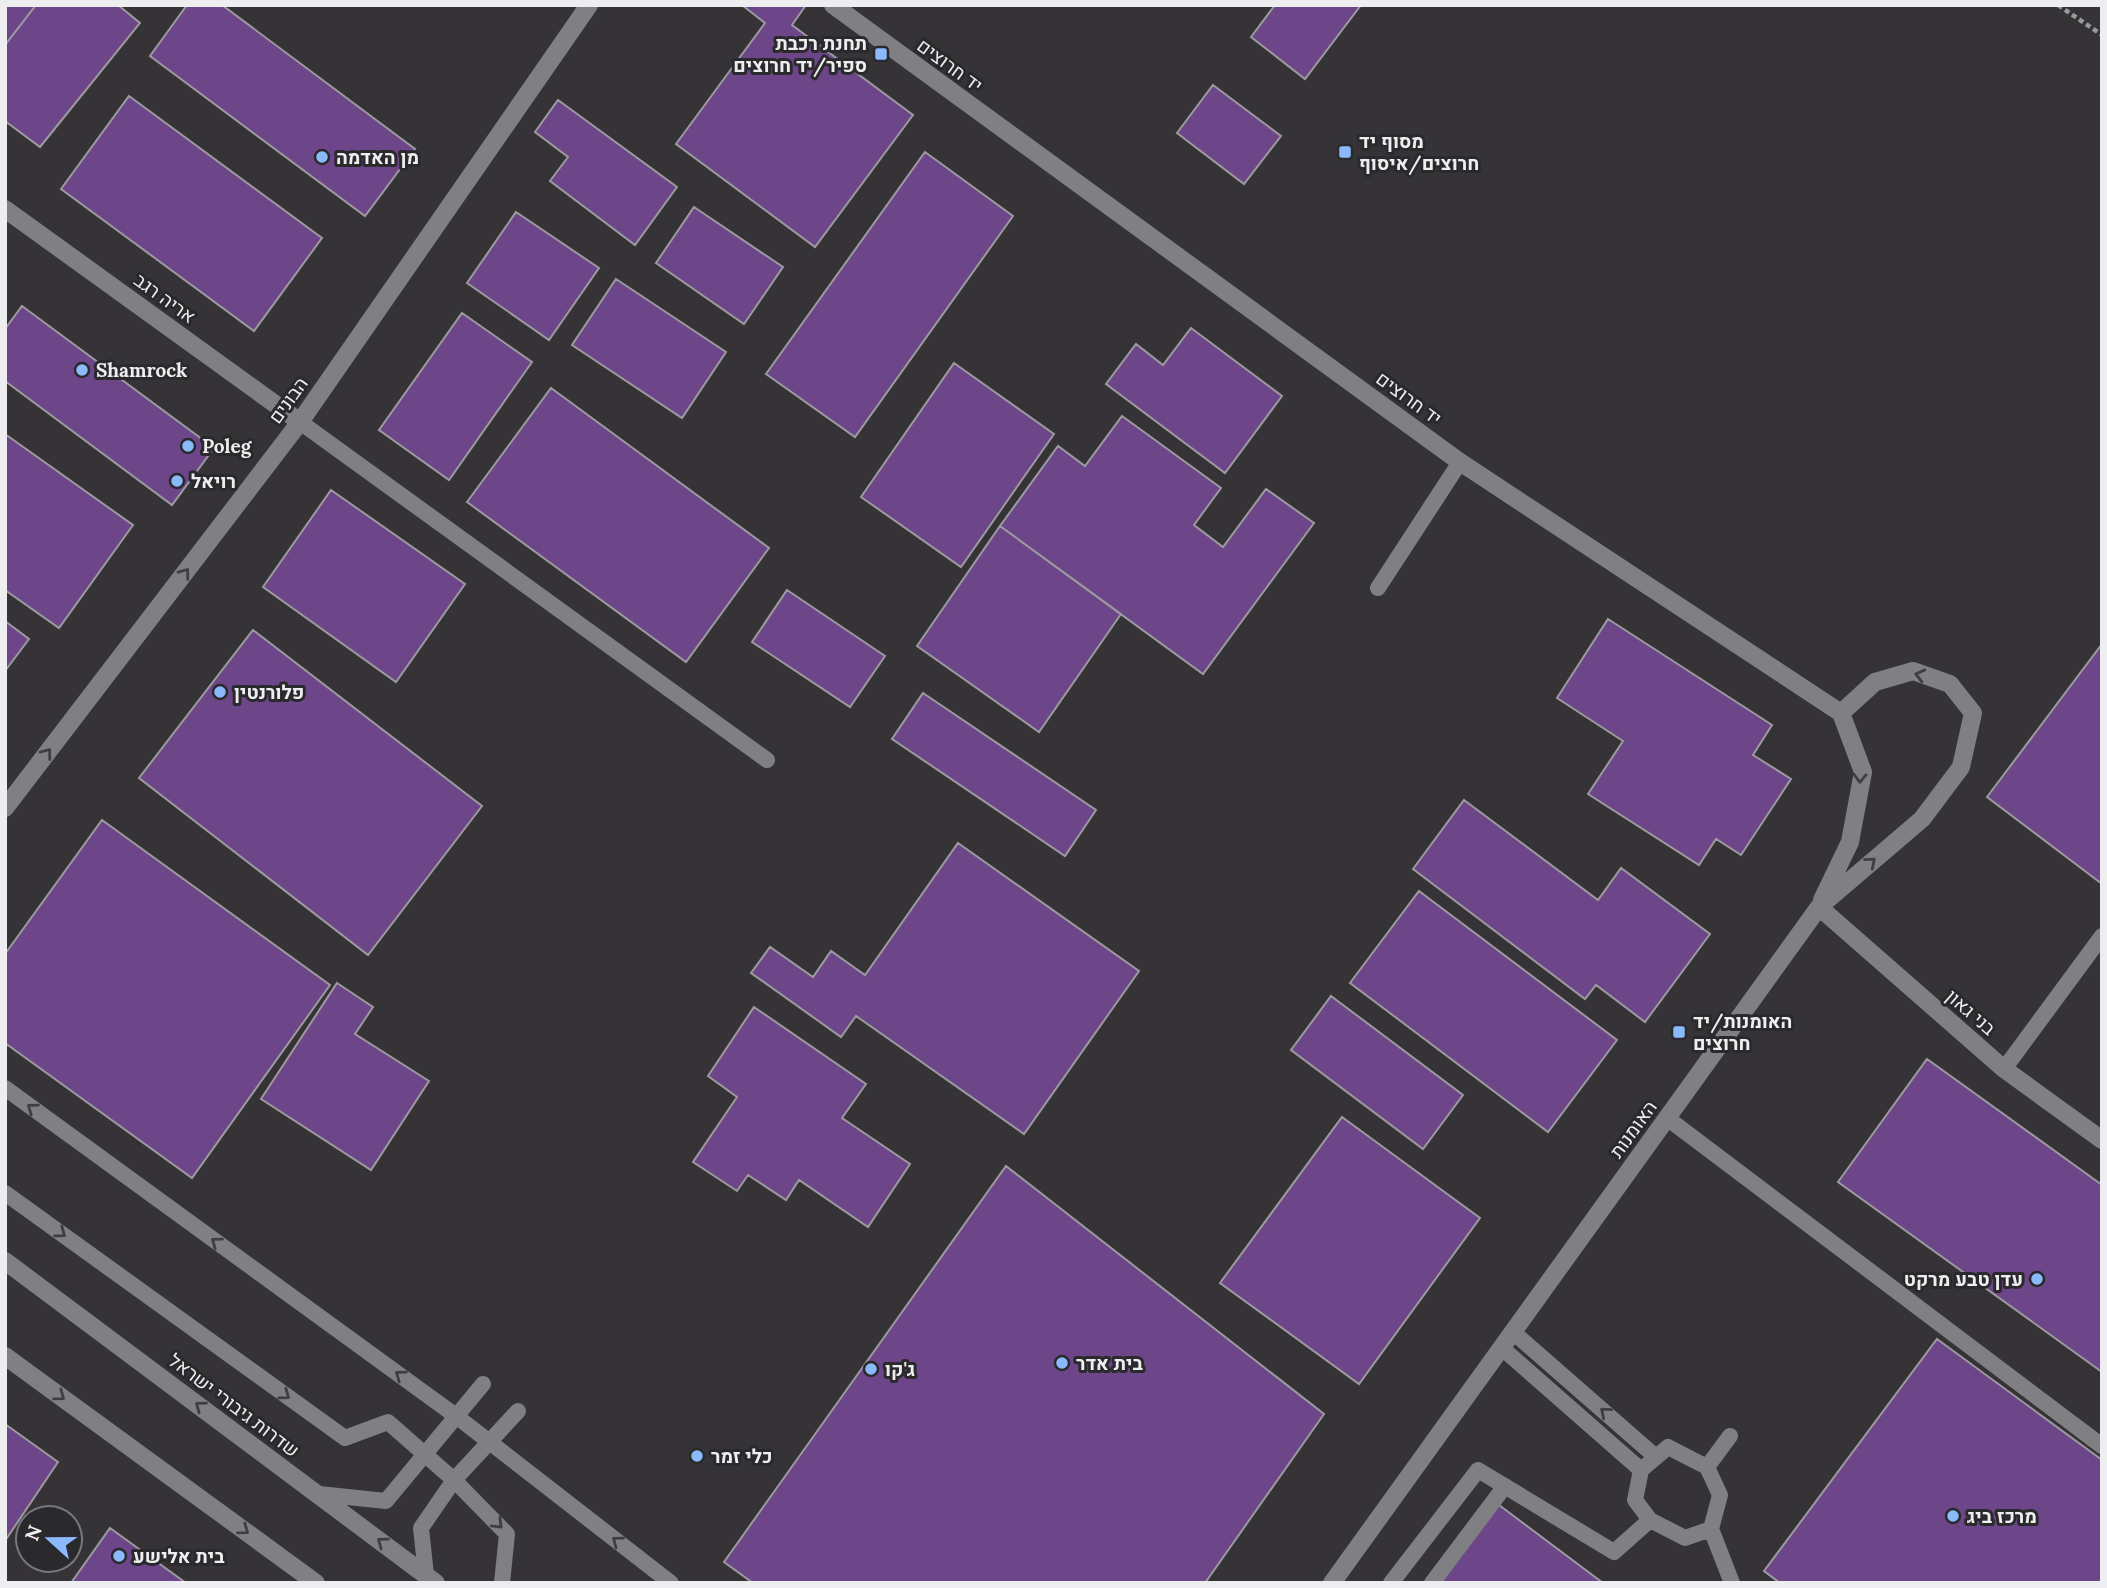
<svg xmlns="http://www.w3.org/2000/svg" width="2107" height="1588" font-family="Lora,Heebo,serif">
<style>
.building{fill:#6c4689;stroke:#9c9a9e;stroke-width:2}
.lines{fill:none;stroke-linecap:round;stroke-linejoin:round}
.path{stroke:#99989a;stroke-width:4.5;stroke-dasharray:5 3.5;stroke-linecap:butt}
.service{stroke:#807f82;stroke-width:16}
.minor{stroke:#807f82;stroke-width:18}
.tertiary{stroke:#807f82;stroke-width:18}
.oneway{stroke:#403e42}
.poi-dot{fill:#8abafc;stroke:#2a292c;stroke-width:2.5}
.labels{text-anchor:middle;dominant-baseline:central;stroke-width:6;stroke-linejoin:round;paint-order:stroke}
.poi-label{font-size:19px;font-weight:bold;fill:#eeedef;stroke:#2a292c;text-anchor:start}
.street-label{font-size:19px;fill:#eeedef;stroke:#2a292c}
</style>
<rect width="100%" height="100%" fill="#353336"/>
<!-- building -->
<path class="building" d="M5,5H36L5,45Z
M36,5H118L140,23L40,147L5,121V45Z
M187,5H222L415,149L365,216L150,56Z
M742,5H806L792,25L913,115L815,247L676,144L765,23Z
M1275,5H1361L1305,79L1251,37Z
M1213,85L1281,136L1244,184L1177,133Z
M129,96L322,238L254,331L61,189Z
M558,100L677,187L635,245L550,181L568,157L535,132Z
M925,152L1013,216L855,437L766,374Z
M694,207L783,267L744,324L656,263Z
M516,212L599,268L549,340L467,283Z
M616,279L726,352L682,418L572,345Z
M22,306L214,448L172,505L5,381V329Z
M462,313L532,362L449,480L379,430Z
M1191,328L1282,396L1225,473L1106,384L1136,344L1163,365Z
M954,363L1054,434L961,567L861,497Z
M551,388L769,548L686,662L467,502Z
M1122,416L1221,488L1194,525L1223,547L1266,489L1314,523L1203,674L1000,526L1058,446L1085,466Z
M5,434L133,525L59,628L5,590Z
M331,490L465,584L396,682L263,587Z
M1000,526L1121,614L1039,732L917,646Z
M787,590L885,656L850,707L752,642Z
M1608,619L1772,725L1753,755L1791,779L1741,855L1716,839L1699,865L1588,794L1623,741L1557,698Z
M5,621L29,639L5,671Z
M253,630L482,806L368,955L139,778Z
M2102,644V884L1987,797Z
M923,693L1096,810L1065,856L892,739Z
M1464,800L1598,900L1621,868L1710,934L1645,1022L1596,985L1585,999L1413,869Z
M102,820L330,985L192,1178L5,1043V954Z
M958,843L1139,971L1024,1134L856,1016L841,1037L751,973L770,947L813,977L831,951L865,975Z
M1419,891L1617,1040L1548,1132L1350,983Z
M337,983L373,1007L355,1034L429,1081L371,1170L261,1099Z
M1331,996L1463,1095L1423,1149L1291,1050Z
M754,1007L866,1084L842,1118L910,1164L868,1227L799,1180L786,1200L748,1175L737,1191L693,1162L737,1097L708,1076Z
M1927,1059L2102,1185V1372L1838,1182Z
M1342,1117L1480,1218L1359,1384L1220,1283Z
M1006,1166L1324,1414L1205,1583H753L724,1562Z
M1937,1339L2102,1460V1583H1780L1764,1571Z
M5,1424L58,1462L5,1541Z
M1495,1502L1603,1583H1435Z
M110,1528L186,1583H71Z"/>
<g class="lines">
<!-- path -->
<path class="path" d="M2058,5L2102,35"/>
<!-- service -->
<path class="service" d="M300,422L767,760
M1378,588L1460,462
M2004,1069L2102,936
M5,1088L456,1416L671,1583
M1667,1118L2102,1446
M5,1193L345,1438L388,1422L454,1480L507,1534L502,1583
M1513,1332L1656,1457
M1502,1348L1641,1470
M1668,1447L1707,1467L1720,1495L1711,1529L1685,1538L1650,1520L1635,1500L1641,1470Z
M1707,1467L1730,1436
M319,1494L386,1501L483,1384
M1711,1529L1732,1583
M426,1575L421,1528L454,1480L518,1411
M1391,1583L1478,1470L1614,1552L1650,1520
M1432,1583L1505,1486"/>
<!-- minor -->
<path class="minor" d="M833,5L1460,462L1841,713
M5,209L300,422
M5,808L300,422L589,5
M1822,900L1850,842L1863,772L1841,713
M1819,907L2004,1069L2102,1140
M1332,1583L1819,907L1922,819L1961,767L1973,713L1950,684L1913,671L1875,682L1841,713"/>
<!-- tertiary -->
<path class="tertiary" d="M5,1261L436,1583
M5,1356L316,1583"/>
</g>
<!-- one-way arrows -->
<defs><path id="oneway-chevron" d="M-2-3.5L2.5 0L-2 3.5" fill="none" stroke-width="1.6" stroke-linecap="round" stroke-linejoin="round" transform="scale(1.75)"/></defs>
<g class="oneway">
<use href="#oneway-chevron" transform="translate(185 573) rotate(-53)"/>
<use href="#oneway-chevron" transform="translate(1920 675) rotate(-166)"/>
<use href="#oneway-chevron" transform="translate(47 753) rotate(-53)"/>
<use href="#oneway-chevron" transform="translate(1860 778) rotate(92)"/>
<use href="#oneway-chevron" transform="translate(1871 862) rotate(-40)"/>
<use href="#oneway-chevron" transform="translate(32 1108) rotate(-144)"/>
<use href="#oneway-chevron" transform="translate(61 1233) rotate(36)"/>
<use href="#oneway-chevron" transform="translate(216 1242) rotate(-144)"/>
<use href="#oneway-chevron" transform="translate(400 1375) rotate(-144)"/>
<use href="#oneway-chevron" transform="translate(285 1395) rotate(36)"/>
<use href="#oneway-chevron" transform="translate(60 1396) rotate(36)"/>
<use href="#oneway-chevron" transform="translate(200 1406) rotate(-143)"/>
<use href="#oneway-chevron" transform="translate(1605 1412) rotate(-139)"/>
<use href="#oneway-chevron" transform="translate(498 1524) rotate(45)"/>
<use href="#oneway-chevron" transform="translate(244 1530) rotate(36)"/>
<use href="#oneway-chevron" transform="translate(617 1541) rotate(-143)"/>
<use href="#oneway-chevron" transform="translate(382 1542) rotate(-143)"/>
</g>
<!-- markers -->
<g class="poi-dot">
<rect x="874" y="47" width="14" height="14" rx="3.5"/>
<rect x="1338" y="145" width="14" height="14" rx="3.5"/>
<circle cx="322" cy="157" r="7"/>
<circle cx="82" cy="370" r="7"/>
<circle cx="188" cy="446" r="7"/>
<circle cx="177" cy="481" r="7"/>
<circle cx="220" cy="692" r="7"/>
<rect x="1672" y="1025" width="14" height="14" rx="3.5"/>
<circle cx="2037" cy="1279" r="7"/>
<circle cx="1062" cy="1363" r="7"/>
<circle cx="871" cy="1369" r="7"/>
<circle cx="697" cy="1456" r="7"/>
<circle cx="1953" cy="1516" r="7"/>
<circle cx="119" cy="1556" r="7"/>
</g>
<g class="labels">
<!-- poi labels -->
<g class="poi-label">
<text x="867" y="43" text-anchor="end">תחנת רכבת<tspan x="867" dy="22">ספיר/יד חרוצים</tspan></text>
<text x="1359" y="141">מסוף יד<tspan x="1359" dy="22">חרוצים/איסוף</tspan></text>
<text x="336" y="157">מן האדמה</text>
<text x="96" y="370">Shamrock</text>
<text x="202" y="446">Poleg</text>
<text x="191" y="481">רויאל</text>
<text x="234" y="692">פלורנטין</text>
<text x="1693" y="1021">האומנות/יד<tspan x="1693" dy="22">חרוצים</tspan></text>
<text x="2023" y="1279" text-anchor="end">עדן טבע מרקט</text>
<text x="1076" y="1363">בית אדר</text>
<text x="885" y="1369">ג'קו</text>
<text x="711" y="1456">כלי זמר</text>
<text x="1967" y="1516">מרכז ביג</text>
<text x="133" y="1556">בית אלישע</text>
</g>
<!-- street labels -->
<g class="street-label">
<text transform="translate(950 65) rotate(36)">יד חרוצים</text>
<text transform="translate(165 298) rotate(36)">אריה רגב</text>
<text transform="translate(1409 398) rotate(36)">יד חרוצים</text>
<text transform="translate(288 400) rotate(-54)">הבונים</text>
<text transform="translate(1971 1012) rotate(41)">בני גאון</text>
<text transform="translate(1633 1129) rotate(-54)">האומנות</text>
<text transform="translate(234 1405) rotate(37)">שדרות גיבורי ישראל</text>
</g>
</g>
<!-- border -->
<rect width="2107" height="1588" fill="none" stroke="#eeedef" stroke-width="14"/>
<!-- north arrow -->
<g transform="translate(49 1539) rotate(291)"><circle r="33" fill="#2a292c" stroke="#78777a" stroke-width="2"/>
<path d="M0-5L12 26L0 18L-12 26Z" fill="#8abafc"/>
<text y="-10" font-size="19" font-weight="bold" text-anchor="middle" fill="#eeedef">N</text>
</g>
</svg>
